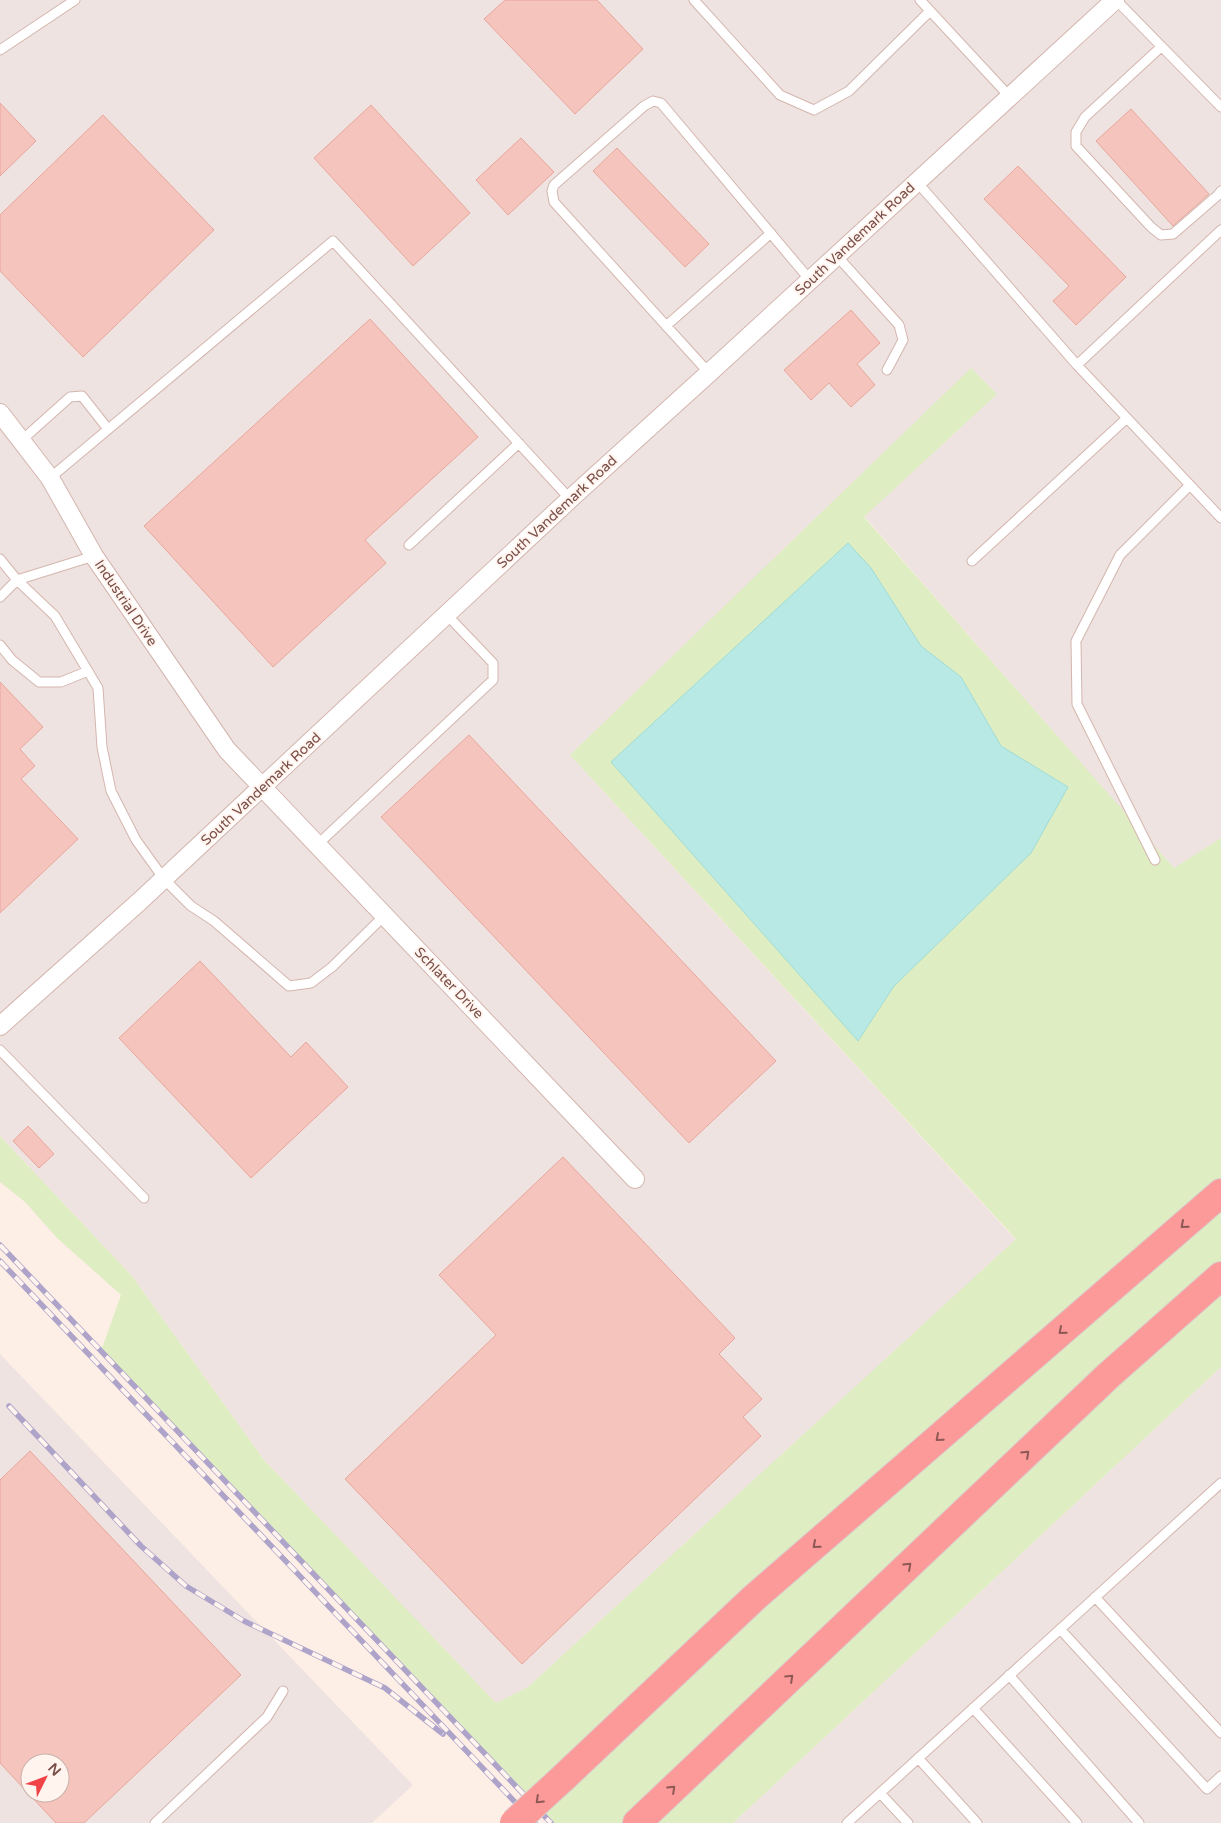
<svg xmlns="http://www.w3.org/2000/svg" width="1221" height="1823" font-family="'Varela Round',sans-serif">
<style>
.industrial{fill:#eee3e0;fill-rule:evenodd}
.green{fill:#dfedc3;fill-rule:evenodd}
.water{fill:#b9e9e4;stroke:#9edcd6}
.building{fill:#f5c4bc;stroke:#e9a59b;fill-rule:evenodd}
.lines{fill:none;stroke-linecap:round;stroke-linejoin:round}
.service-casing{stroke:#d4b5ae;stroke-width:11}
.minor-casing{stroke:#d4b5ae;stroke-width:20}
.motorway-casing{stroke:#dacdcc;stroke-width:30}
.service{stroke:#fff;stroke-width:9}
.minor{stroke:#fff;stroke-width:18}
.motorway{stroke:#fc9a99;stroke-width:28}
.rail-casing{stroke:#aea3c9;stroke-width:5.5}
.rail{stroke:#fff4ee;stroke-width:4;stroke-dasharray:11;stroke-linecap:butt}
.motorway-bridge-casing{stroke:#dacdcc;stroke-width:30;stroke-linecap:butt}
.motorway-bridge{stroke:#fc9a99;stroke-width:28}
.oneway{stroke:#8e5954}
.labels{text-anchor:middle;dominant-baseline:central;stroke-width:4;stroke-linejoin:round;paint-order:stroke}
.street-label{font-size:14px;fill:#7a4e48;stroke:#fff4ee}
</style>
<rect width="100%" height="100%" fill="#feefe6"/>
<!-- industrial -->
<path class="industrial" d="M0,0H1221V838L1174,869L864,516L997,394L570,755L1016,1240L528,1687L496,1704L264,1460L132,1276L0,1136Z
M0,1354L413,1785L372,1823H0ZM30,1763H60V1793H30Z
M1221,1367V1823H733Z"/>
<!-- green -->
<path class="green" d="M971,368L997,394L864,517L1174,868L1221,838V1367L733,1823H551L101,1351L121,1295L57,1238L25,1202L0,1182V1136L132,1276L264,1460L496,1703L528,1687L1016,1239L570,755ZM871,568L921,646L961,677L1001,746L1068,787L1031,853L894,986L858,1041Z"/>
<!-- water -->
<path class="water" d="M848,543L871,568L921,646L961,677L1001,746L1068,787L1031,853L894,986L858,1041L611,762Z"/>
<!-- building -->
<path class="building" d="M505,0H597L643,49L575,114L484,19Z
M0,103L36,141L0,176Z
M371,105L470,213L413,266L314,158Z
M1131,109L1209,194L1173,226L1096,141Z
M103,115L214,230L83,357L0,271V215Z
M521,138L554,172L508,215L476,180Z
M617,148L709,244L685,267L593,171Z
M1018,166L1126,277L1076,325L1053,301L1069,286L984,199Z
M851,310L880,343L857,364L875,385L851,407L829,383L811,400L784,370Z
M370,319L478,437L365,540L386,563L273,667L144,526Z
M0,682L43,727L20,749L35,766L21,779L78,839L0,913Z
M469,735L776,1061L689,1143L381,817Z
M200,961L291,1057L306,1042L348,1087L251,1178L119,1038Z
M28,1126L54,1154L39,1168L13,1141Z
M563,1157L735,1338L719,1354L762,1399L743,1417L761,1436L522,1664L345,1479L496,1335L439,1275Z
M30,1451L241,1675L84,1823H56L0,1763V1480ZM30,1763H60V1793H30Z"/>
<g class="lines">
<!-- service casing -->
<g class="service-casing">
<path id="service" d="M694,0L780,95L814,110L849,91L930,11
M920,0L1009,96
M1116,0L1221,107
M1161,47L1085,117L1076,132V146L1151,227L1161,235L1173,234L1218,195L1221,191
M0,50L75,0
M917,182L1077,365L1221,230
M837,256L899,325L903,340L887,370
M666,326L771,233
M1077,365L1221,518
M709,373L554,202L552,191L554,185L644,106L653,101L661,103L810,280
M22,440L70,397L82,396L108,429
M50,478L333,241L570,499
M409,545L519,443
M0,559L17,580L55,616L98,688L102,747L111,791L136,840L164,879L191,906L214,921L289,986L311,983L332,967L385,915
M972,561L1127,418
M0,597L17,580L94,556
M0,645L12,660L39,682H61L88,671
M317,845L493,680V663L447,615
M1155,860L1077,704L1076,641L1120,555L1190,485
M0,1050L144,1198
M1095,1597L1221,1733
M1060,1629L1207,1789L1221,1776
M1009,1675L1139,1823
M973,1708L1077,1823
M918,1758L977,1823
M880,1793L908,1823
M155,1823L267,1717L283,1691
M847,1823L1221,1483"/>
</g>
<!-- minor casing -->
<g class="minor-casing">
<path id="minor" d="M0,413L50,478L94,556L227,750L635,1179
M0,1026L140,901L570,499L709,373L1115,0"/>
</g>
<!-- motorway casing -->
<g class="motorway-casing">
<path id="motorway" d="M563,1778L755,1597L1221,1193
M637,1823L1109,1375L1221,1276"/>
</g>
<!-- service -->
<use href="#service" class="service"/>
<!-- minor -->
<use href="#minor" class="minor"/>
<!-- motorway -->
<use href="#motorway" class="motorway"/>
<!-- rail casing -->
<g class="rail-casing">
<path id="rail" d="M0,1245L551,1823
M0,1261L535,1823
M9,1406L141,1546L186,1586L244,1621L385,1688L443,1734"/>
</g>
<!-- rail -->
<use href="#rail" class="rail"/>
<!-- motorway-bridge casing -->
<g class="motorway-bridge-casing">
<path id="motorway-bridge" d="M514,1823L563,1778"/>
</g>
<!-- motorway-bridge -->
<use href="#motorway-bridge" class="motorway-bridge"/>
</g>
<!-- one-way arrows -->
<defs><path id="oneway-chevron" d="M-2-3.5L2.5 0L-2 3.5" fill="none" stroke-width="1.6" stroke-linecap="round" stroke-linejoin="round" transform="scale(1.25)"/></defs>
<g class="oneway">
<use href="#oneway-chevron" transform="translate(1184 1225) rotate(139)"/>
<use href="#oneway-chevron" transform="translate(1062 1331) rotate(139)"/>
<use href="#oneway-chevron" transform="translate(939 1438) rotate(139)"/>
<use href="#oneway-chevron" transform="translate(1026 1454) rotate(-43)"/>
<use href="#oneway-chevron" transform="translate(816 1545) rotate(139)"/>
<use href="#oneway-chevron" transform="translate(908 1566) rotate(-43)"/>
<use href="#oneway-chevron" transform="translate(790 1678) rotate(-43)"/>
<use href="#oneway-chevron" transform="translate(672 1789) rotate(-43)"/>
<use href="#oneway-chevron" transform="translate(539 1800) rotate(137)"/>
</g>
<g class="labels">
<!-- street labels -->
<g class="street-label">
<text transform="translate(855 239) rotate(-43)">South Vandemark Road</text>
<text transform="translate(557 512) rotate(-43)">South Vandemark Road</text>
<text transform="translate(126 603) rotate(56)">Industrial Drive</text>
<text transform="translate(261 789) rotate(-43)">South Vandemark Road</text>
<text transform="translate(449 983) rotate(46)">Schlater Drive</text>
</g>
</g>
<!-- north arrow -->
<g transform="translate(45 1778) rotate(48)"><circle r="24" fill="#fff4ee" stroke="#cab2ac"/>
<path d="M0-4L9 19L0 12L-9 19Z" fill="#f04348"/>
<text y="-8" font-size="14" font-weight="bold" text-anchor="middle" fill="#7a4e48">N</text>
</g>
</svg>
